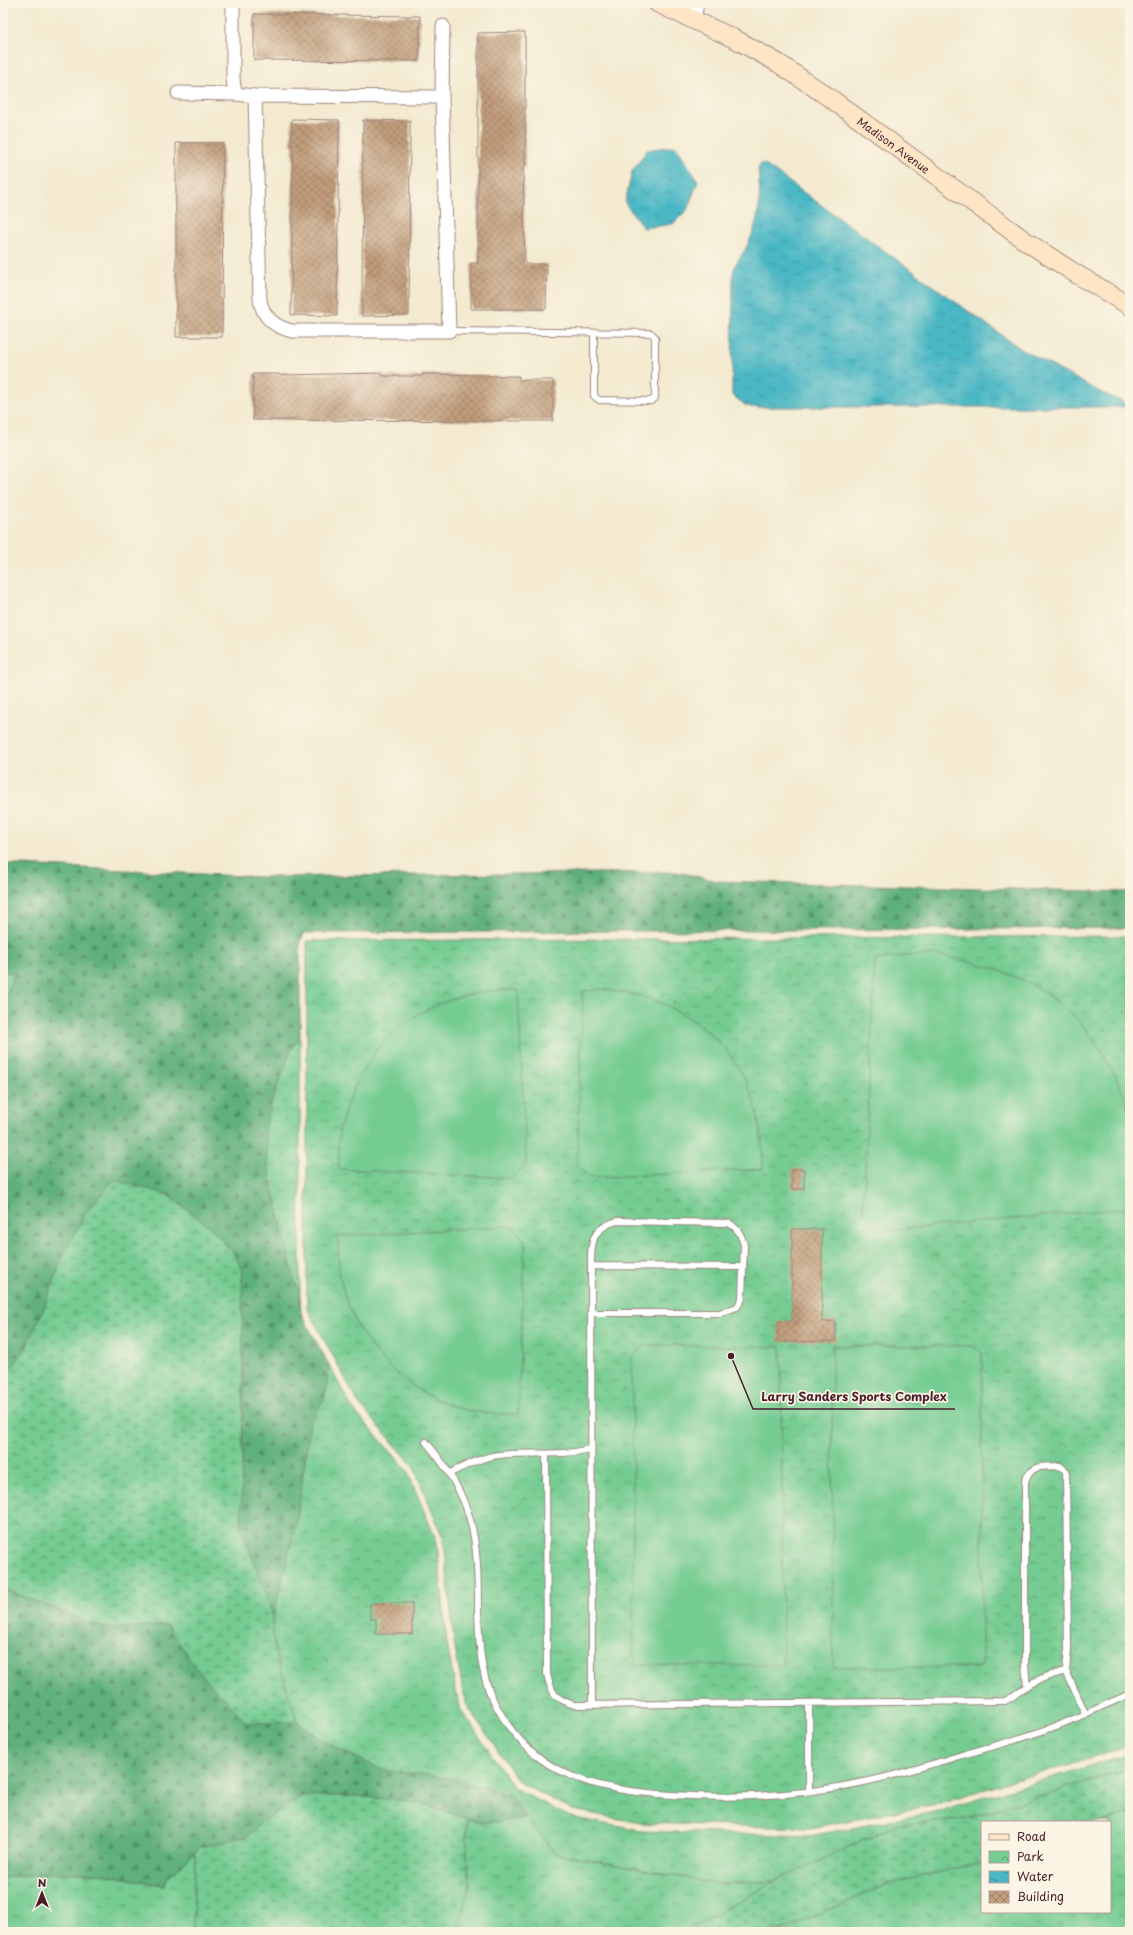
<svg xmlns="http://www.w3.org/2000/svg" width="1133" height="1935" font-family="'Playpen Sans',sans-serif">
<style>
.grass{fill:url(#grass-tufts);stroke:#5f765e}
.forest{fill:url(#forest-firs);stroke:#546854}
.wetland{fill:url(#wetland-marsh);stroke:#5f765e}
.park{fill:url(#park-crowns);stroke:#5f765e}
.garden{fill:#74cc92;stroke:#5f765e}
.water{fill:url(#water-ripples);stroke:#4a6b78}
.building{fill:url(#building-cross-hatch)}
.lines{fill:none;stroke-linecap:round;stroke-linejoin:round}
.service-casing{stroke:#9e847e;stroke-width:8}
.minor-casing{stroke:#9e847e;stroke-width:15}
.secondary-casing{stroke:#9e847e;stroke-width:20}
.service{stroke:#fff;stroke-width:6}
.minor{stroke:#fff;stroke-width:13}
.secondary{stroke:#fde5c5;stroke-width:18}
.labels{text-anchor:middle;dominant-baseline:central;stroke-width:3.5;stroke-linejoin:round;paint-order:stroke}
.street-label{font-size:11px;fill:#4a1f2b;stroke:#fcf5e5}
.leader{fill:none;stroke:#4a1f2b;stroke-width:1.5}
.callout-dot{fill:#4a1f2b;stroke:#fcf5e5;stroke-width:1.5}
.callout-label{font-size:12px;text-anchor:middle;font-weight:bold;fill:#4a1f2b;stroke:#fcf5e5;stroke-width:3.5;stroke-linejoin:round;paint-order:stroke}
</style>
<defs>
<pattern id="grass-tufts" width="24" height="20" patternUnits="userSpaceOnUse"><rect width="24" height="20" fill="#74cc92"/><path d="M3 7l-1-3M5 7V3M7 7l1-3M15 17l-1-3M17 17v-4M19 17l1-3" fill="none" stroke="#61a577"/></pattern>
<pattern id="forest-firs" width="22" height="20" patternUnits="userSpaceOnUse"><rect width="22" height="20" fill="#5fb07c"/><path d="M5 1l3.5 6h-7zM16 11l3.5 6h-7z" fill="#508f66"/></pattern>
<pattern id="wetland-marsh" width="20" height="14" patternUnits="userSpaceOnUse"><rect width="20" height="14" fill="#74cc92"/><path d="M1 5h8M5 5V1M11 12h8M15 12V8" fill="none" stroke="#61a577"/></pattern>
<pattern id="park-crowns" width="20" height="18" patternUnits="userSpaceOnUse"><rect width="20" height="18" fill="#74cc92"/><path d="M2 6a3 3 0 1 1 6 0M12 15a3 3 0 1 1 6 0" fill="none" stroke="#61a577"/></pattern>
<pattern id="water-ripples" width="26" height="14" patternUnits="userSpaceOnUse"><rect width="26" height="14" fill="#49b7c4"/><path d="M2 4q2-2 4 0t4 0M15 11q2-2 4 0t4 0" fill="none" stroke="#3f949f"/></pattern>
<pattern id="building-cross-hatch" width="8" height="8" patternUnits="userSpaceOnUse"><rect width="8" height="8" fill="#c19e7c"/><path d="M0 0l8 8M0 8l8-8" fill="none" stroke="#9f8066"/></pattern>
</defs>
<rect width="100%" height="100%" fill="#fcf5e5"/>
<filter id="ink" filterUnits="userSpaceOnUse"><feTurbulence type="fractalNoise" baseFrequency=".025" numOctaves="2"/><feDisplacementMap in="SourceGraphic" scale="8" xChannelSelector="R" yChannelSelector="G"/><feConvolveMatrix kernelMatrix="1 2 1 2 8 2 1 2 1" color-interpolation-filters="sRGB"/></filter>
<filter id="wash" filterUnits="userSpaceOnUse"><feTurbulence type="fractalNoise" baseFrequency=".012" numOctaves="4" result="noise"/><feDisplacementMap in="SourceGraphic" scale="16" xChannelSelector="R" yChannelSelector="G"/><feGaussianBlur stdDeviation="0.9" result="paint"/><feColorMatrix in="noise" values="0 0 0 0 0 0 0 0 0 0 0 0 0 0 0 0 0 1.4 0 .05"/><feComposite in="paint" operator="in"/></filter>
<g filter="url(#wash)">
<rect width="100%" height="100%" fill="#f3ead0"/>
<!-- grass -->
<path class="grass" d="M3,972L14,973L3,1006Z
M1130,1813V1922L1116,1932H778L888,1884L982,1862V1912H1110V1822H1103Z
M528,1818L554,1853L718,1884L775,1881L684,1932H456L470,1884L467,1856V1819L481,1823Z
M195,1852L193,1932H3V1878L44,1873H95L164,1885L167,1878Z"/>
<!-- forest -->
<path class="forest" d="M3,864L262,877L677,872L718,881L1130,892V928L305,933L300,941V1038L293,1046L274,1095L265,1128L268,1165L294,1279L300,1292L301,1313L328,1363L329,1369L326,1398L310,1423L297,1520L272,1622L271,1606L241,1529L243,1387L242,1268L209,1226L166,1194L87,1211L65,1252L42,1313L23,1354L3,1376V1006L14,973L3,972Z
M3,1590L10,1591L104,1628L167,1625L247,1723L298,1722L327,1743L382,1770L444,1777L509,1794L528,1818L481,1823L419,1802L353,1796H302L263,1821L248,1836L201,1847L167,1878L164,1885L95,1873H44L3,1878Z"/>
<!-- wetland -->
<path class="wetland" d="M114,1180L166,1194L209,1226L231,1250L242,1268L243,1387L241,1529L271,1606L275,1652L298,1722L247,1723L195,1667L167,1625L104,1628L10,1591L3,1590V1376L23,1354L42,1313L65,1252L87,1211Z
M1130,1769V1813L1103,1822H982V1862L888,1884L778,1932H684L790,1873L895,1825L960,1820Z
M302,1796H353L419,1802L467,1819V1856L470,1884L458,1930L456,1932H193L195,1852L201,1847L248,1836L263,1821Z"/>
<!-- park -->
<path class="park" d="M1130,936V1746L932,1805L809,1828L640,1823L573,1810L519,1782L465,1702L454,1643L444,1540L413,1465L359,1404L307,1308V941Z
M300,1038V1292L294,1279L268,1165L265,1128L274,1095L293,1046Z
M328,1363L352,1408L407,1470L437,1542L447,1644L459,1707L514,1788L570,1817L640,1831L810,1836L935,1812L1130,1754V1769L960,1820L895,1825L775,1881L718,1884L554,1853L509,1794L444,1777L382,1770L327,1743L298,1722L275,1652L272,1622L297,1520L310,1423L325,1398L329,1369Z"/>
<!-- garden -->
<path class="garden" d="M933,955C1013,967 1071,993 1110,1067C1118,1081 1128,1100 1130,1117C1133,1146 1130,1179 1130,1208L881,1231L863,1211L875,960L906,956Z
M603,989C619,992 636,994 651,999C664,1003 677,1011 689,1018C744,1054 763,1105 763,1169L589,1178L577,1165L583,991Z
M497,990H518L526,1164L513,1178L339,1169C339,1159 338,1147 339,1136C341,1120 347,1104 354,1089C381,1026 431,998 497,990Z
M512,1226L525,1241L518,1414C497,1414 475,1414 455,1407C400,1388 355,1342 342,1285C338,1269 338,1253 338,1236Z
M644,1345L781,1347L783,1665H634L632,1358Z
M832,1346H973L982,1353V1667H833Z"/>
<!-- water -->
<path class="water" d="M676,146L698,181L687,210L673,224L644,228L625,203L632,172L647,150Z
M761,164H764L1021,349L1100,392L1130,405V407H751L745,405L732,395L733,274C734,263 743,255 748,244C760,219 761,195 758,168Z"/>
<g id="blocks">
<!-- building -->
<path class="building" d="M254,14L420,16L419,61L254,60Z
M525,32V168H523L525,264H547L546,309H471V263H478V33Z
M292,119L339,120L337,316L291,315L293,145H291Z
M363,120L410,121L409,315L362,316Z
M176,143H223L222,337H176Z
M383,373V376H422V374L488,375V376H519V380H553V421L253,420V374H279V375Z
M792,1169H804V1189H792Z
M792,1229H822V1322L835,1321L836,1341L778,1342V1321H792Z
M378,1603H412V1634H376V1619H370V1604Z"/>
</g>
</g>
<g filter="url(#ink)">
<use href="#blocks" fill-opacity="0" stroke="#9e847e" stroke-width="1"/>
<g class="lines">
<!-- service casing -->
<g class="service-casing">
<path id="service" d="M449,331L651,333L655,337V398L651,401L599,400L594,396V333
M591,1266L743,1267
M591,1313H720L737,1307L742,1299L744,1245C741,1234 738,1229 729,1223L617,1221C591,1229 591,1242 591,1266L592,1704
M426,1442C474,1499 478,1536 478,1608C479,1636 479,1666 490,1693C526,1775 592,1790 672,1795C736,1799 801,1796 864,1782C897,1775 930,1765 962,1755C995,1746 1027,1737 1059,1725C1083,1716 1106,1704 1130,1694
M546,1455L547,1674C551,1693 555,1699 574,1705L1005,1701C1014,1697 1019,1691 1027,1686C1039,1678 1052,1675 1066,1671
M450,1473C465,1466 482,1457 499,1455C530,1451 559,1457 590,1449
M1027,1686L1025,1665V1481C1033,1463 1043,1467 1060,1466L1066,1471L1068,1649L1066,1671L1085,1713
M809,1703V1791"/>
</g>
<!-- minor casing -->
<g class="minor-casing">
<path id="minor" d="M233,3V79L235,94L255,96L442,97L449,331H292C275,327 263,318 260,300L255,96
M694,20L697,3
M178,93L235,94
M442,97L443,26"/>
</g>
<!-- secondary casing -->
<g class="secondary-casing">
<g id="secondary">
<path id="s1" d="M657,3L737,40L778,63L830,98L1024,240L1073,272L1130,306"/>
</g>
</g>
<!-- service -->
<use href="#service" class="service"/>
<!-- minor -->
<use href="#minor" class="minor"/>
<!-- secondary -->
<use href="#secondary" class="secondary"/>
</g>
</g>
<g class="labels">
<!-- street labels -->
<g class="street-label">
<text stroke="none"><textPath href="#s1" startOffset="277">Madison Avenue</textPath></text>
</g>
</g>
<!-- callouts -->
<path class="leader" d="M731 1356L753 1409H955"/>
<circle class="callout-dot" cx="731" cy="1356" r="4"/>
<g class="callout-label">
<text x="854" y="1401">Larry Sanders Sports Complex</text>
</g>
<!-- margin -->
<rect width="1133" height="1935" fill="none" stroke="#fcf5e5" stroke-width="16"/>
<!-- legend -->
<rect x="981" y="1821" width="130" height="92" fill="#fcf5e5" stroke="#b59f9b"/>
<rect x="989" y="1834" width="20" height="6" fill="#fde5c5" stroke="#b59f9b"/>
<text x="1017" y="1841" font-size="12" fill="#4a1f2b">Road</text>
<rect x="989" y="1851" width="20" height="12" fill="url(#park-crowns)" stroke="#b59f9b"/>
<text x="1017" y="1861" font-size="12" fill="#4a1f2b">Park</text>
<rect x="989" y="1871" width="20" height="12" fill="url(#water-ripples)" stroke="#b59f9b"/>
<text x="1017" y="1881" font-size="12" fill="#4a1f2b">Water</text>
<rect x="989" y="1891" width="20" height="12" fill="url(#building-cross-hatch)" stroke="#b59f9b"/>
<text x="1017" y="1901" font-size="12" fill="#4a1f2b">Building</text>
<!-- north arrow -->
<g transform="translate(42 1893)" stroke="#fcf5e5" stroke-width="3" paint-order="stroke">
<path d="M0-3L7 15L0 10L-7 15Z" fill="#4a1f2b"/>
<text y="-6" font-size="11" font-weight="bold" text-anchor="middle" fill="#4a1f2b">N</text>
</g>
</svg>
